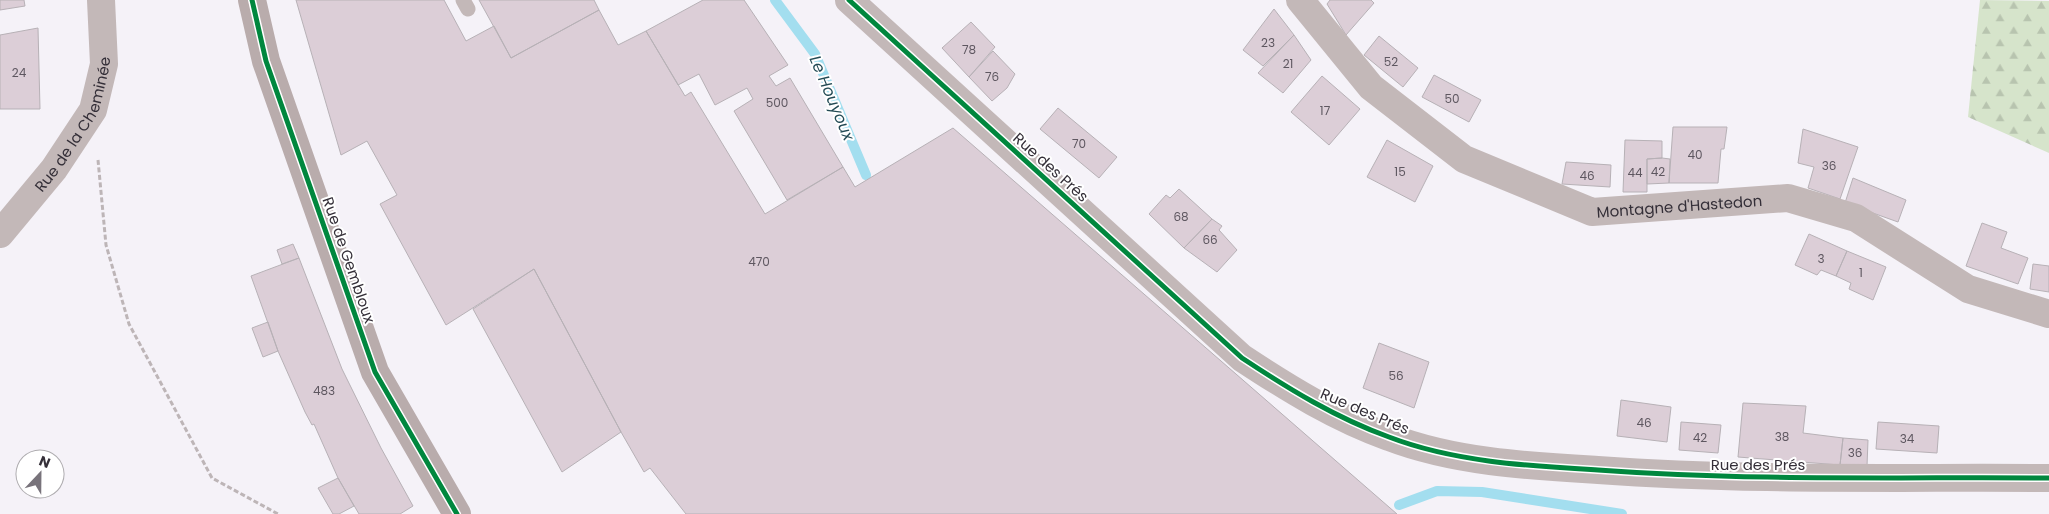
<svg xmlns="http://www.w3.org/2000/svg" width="2049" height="514" font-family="Poppins,sans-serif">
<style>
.forest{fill:url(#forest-firs)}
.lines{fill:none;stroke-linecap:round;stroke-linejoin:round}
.stream{stroke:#a3deef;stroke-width:10}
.building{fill:#dcced7;stroke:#b7b1b6}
.path{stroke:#bdb5b7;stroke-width:3;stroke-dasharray:5 2.5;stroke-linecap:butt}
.lane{stroke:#c3b8b8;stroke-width:15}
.street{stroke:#c3b8b8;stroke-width:28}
.secondary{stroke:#b9acac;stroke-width:28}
.cycleway-casing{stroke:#fff;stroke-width:8}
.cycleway{stroke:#00873e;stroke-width:5}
.labels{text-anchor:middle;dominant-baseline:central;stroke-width:4;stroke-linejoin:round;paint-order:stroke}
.number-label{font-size:12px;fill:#5e5760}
.street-label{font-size:15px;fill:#342f38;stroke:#fff}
.water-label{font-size:16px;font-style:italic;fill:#234a54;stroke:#fff}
</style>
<defs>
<pattern id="forest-firs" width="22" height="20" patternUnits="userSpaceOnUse" patternTransform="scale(1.25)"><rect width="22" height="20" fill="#d6e4cb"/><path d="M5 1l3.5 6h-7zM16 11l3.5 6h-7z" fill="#b8c4af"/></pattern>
</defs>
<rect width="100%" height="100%" fill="#f5f2f8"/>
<!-- forest -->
<path class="forest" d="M1980,0L2049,1V153L1968,117Z"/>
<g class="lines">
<!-- stream -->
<path class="stream" d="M775,0L815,54L866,175
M1399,505L1437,491L1482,492L1622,514"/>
</g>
<!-- building -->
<path class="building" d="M0,0H24L25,6L0,10Z
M296,0H444L466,41L494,26L511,58L599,10L618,45L646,31L685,96L691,92L765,214L843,167L855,187L953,128L1397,514H686L650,468L644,472L621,432L534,269L446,325L380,204L397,195L367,141L341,155Z
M479,0H594L599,10L511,58Z
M703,0H744L788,65L769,76L776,86L790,78L843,167L787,200L734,111L753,99L747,88L715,105L699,74L678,85L646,31Z
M1330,0H1371L1374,3L1346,35L1327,4Z
M1274,9L1294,35L1263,66L1243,50Z
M971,22L995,47L969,77L942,48Z
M38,28L40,109H0V35Z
M1294,35L1311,60L1283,93L1258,73Z
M1379,36L1418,68L1403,87L1364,55Z
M993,51L1015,74L1007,88L992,101L969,77Z
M1434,75L1481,100L1469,122L1422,97Z
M1322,76L1360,109L1329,145L1291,112Z
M1058,108L1117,157L1099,178L1040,129Z
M1673,127H1727L1724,149H1721L1718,183H1669Z
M1803,129L1858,147L1840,199L1808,188L1814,167L1798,163Z
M1387,140L1433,166L1415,202L1367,177Z
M1625,140L1662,141V158L1647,159V192H1623Z
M1662,158L1670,159L1669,183L1647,184V159Z
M1566,162L1611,165L1610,187L1562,184Z
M1853,178L1906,200L1898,222L1845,203Z
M1179,189L1212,219L1184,248L1149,214L1166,195L1170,198Z
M1212,219L1222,226L1219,230L1237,250L1217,272L1184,248Z
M1982,223L2007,232L2001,248L2028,258L2018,284L1966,266Z
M1809,234L1847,251L1836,276L1821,270L1817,275L1795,265Z
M293,244L299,258L282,264L277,250Z
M1847,251L1886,267L1873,300L1849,289L1851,283L1836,276Z
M299,258L342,369L381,448L413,506L400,514H359L338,478L314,424L312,425L305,412L278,351L251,276Z
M2033,264L2049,266V292L2030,289Z
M534,269L621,432L562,472L473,309Z
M268,322L278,351L263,357L252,328Z
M1379,343L1429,362L1414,408L1363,388Z
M1621,400L1671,407L1667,442L1617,436Z
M1743,403L1806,406L1803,433L1843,438L1840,465L1738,457Z
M1681,422L1721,425L1718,453L1679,450Z
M1878,422L1939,426L1937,453L1876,449Z
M1843,438L1868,440L1867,466L1840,465Z
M338,478L354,506L339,514H333L318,488Z"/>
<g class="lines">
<!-- path -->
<path class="path" d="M98,160L106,245L129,324L212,478L278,514"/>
<!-- lane -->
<path class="lane" d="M463,0L468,9"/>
<!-- street -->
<g class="street">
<path d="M849,0L1242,358C1289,389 1336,418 1389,437C1454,462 1529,466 1598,470C1748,481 1899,477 2049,478"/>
<path id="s1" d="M1300,0L1371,87L1464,159L1592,212L1788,198L1856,218L1968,289L2049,314"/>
<path id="s2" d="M0,234L54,169L93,110L104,64L101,0"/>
</g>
<!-- secondary -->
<path class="secondary" d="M252,0L266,61L375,372L457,514"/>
<!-- cycleway casing -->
<g class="cycleway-casing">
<path id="cycleway" d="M252,0L266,61L375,372L457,514
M849,0L1242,358C1289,389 1336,418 1389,437C1454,462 1529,466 1598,470C1748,481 1899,477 2049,478"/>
</g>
<!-- cycleway -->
<use href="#cycleway" class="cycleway"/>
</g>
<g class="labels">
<!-- number labels -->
<g class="number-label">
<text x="1268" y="42">23</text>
<text x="969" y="49">78</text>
<text x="1391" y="61">52</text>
<text x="1288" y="63">21</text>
<text x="19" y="72">24</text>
<text x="992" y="76">76</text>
<text x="1452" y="98">50</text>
<text x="777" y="102">500</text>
<text x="1325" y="110">17</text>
<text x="1079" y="143">70</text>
<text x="1695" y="154">40</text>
<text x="1829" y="165">36</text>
<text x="1400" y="171">15</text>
<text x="1658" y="171">42</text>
<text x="1635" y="172">44</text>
<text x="1587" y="175">46</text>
<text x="1181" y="216">68</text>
<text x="1210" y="239">66</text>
<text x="1821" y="258">3</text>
<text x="759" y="261">470</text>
<text x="1861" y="272">1</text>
<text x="1396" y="375">56</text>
<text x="324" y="390">483</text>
<text x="1644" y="422">46</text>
<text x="1782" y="436">38</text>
<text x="1700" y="437">42</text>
<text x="1907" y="438">34</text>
<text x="1855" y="452">36</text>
</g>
<!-- street labels -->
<g class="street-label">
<text stroke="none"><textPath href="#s2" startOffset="134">Rue de la Cheminée</textPath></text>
<text transform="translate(1051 167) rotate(42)">Rue des Prés</text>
<text stroke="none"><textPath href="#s1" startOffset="456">Montagne d'Hastedon</textPath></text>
<text transform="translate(349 260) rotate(71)">Rue de Gembloux</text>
<text transform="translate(1365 411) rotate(23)">Rue des Prés</text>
<text x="1758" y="464">Rue des Prés</text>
</g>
<!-- water labels -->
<g class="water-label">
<text transform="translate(832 98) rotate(67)">Le Houyoux</text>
</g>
</g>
<!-- north arrow -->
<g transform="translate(40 474) rotate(22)"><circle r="24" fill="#ffffff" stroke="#aeacaf"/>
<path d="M0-4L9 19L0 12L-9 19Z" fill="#78737b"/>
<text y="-8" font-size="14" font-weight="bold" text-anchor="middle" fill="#342f38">N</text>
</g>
</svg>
